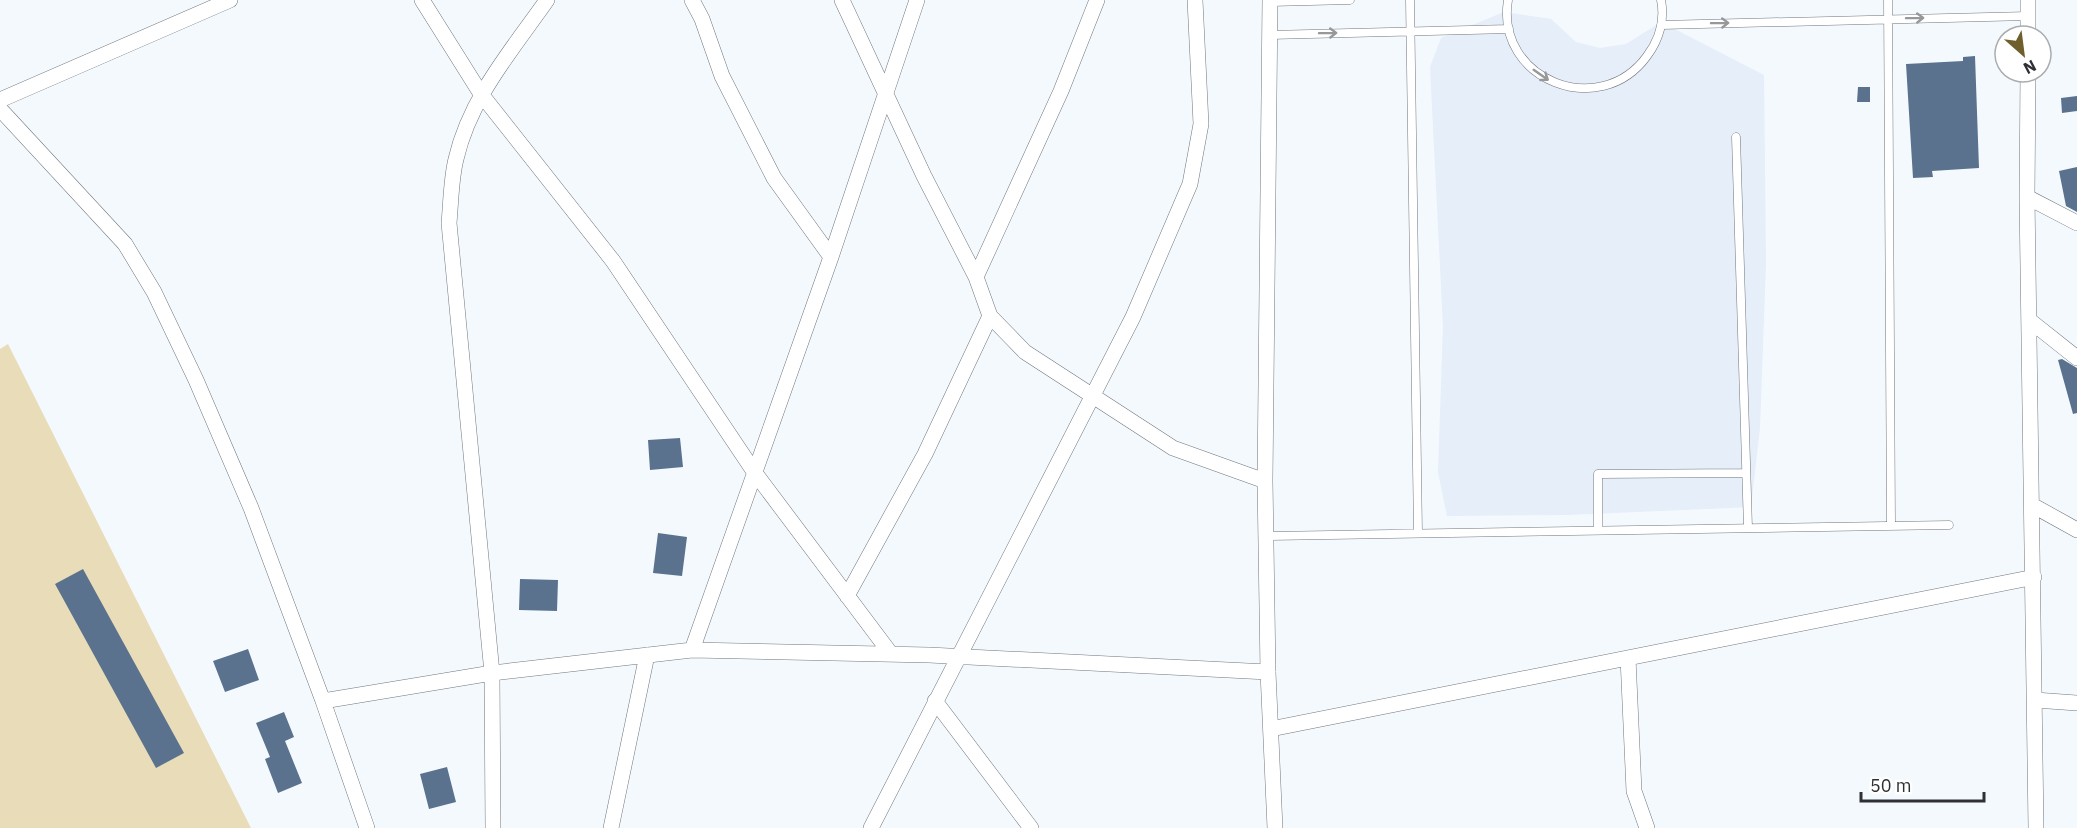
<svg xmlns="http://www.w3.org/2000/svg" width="2077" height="828" font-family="'IBM Plex Sans',sans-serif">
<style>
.built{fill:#e5eef9}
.green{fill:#e9dcb8}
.building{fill:#5a728e}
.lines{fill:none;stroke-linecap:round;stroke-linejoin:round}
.lane-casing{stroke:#72777d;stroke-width:9}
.street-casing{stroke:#72777d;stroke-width:16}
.lane{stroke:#fff;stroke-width:8}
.street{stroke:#fff;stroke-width:15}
.oneway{stroke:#969899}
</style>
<rect width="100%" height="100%" fill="#f4f9fe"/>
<!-- built -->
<path class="built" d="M1504,12L1551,19L1576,42L1600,48L1626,44L1661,22L1764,75L1766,263L1760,428L1751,507L1569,515L1447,516L1438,472L1443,326L1430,67L1441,38Z"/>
<!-- green -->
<path class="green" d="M8,344L251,828H0V349Z"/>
<!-- building -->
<path class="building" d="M1975,56L1979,168L1932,171L1933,177L1913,178L1906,64L1963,61V57Z
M1858,87H1870V102H1857Z
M2077,96V111L2062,113L2061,98Z
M2077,167V212L2066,206L2059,171Z
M2062,359L2077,368V413L2073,414L2058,360Z
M680,438L683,467L650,470L648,440Z
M658,533L687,537L682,576L653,573Z
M83,569L184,753L156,768L55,584Z
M520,579L558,580L557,611L519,610Z
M248,649L259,680L225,692L213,661Z
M284,712L294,737L285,741L302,783L278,793L265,759L270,757L256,723Z
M447,767L456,802L429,809L420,774Z"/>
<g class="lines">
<!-- lane casing -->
<g class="lane-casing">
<path id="lane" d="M1410,0L1418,533
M1508,0C1495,80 1600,121 1647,56C1659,40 1665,20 1661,0
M1888,0L1891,525
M1270,2L1350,0
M1661,25L2028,16
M1270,35L1509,29
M1736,137L1748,528
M1598,530V474L1746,473
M1266,536L1949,525"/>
</g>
<!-- street casing -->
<g class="street-casing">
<path id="street" d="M422,0L481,94L613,261L755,473L891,654
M692,0L702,19L722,76L774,178L831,257
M842,0L924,176L976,277L990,316L1025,352L1173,448L1265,481
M1270,0L1265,481L1268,672L1275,828
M2028,36V0
M2028,72L2027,197L2036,828
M0,100L230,0
M0,109L125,244L154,292L196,380L251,508L323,701L367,828
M2027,197L2077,223
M976,277L1061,91L1097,0
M2029,320L2077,358
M2032,505L2077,530
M847,596L925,454L990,316
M692,650L831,257L917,0
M1628,658L1634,791L1647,828
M2035,700L2077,703
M323,701L492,673L692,650L929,655L1268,672
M935,701L1031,828
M1271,729L2034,577
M493,828L492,673L449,223C451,202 451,179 456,159C470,98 512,50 547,0
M611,828L647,655
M871,828L1133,317L1190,184L1201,124L1195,0"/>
</g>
<!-- lane -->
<use href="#lane" class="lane"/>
<!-- street -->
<use href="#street" class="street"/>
</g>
<!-- one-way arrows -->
<defs><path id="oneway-shaft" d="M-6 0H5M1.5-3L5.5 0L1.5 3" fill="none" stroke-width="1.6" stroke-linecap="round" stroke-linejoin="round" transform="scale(1.5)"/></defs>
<g class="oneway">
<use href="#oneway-shaft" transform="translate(1915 18) rotate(-1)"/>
<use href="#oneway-shaft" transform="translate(1720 23) rotate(-1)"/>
<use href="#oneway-shaft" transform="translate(1328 33) rotate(-1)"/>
<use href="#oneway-shaft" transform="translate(1541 75) rotate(35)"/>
</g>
<!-- north arrow -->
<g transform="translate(2023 54) rotate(152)"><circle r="28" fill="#ffffff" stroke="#abacad" stroke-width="1.5"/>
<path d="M0-4.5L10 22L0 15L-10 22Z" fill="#6f5f2d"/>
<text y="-9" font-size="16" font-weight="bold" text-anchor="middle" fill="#2e3033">N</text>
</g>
<!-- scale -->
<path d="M1861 792v9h123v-9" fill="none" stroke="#2e3033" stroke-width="3"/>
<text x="1870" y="792" font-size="18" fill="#2e3033" stroke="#ffffff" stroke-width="4.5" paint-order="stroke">50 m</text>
</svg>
